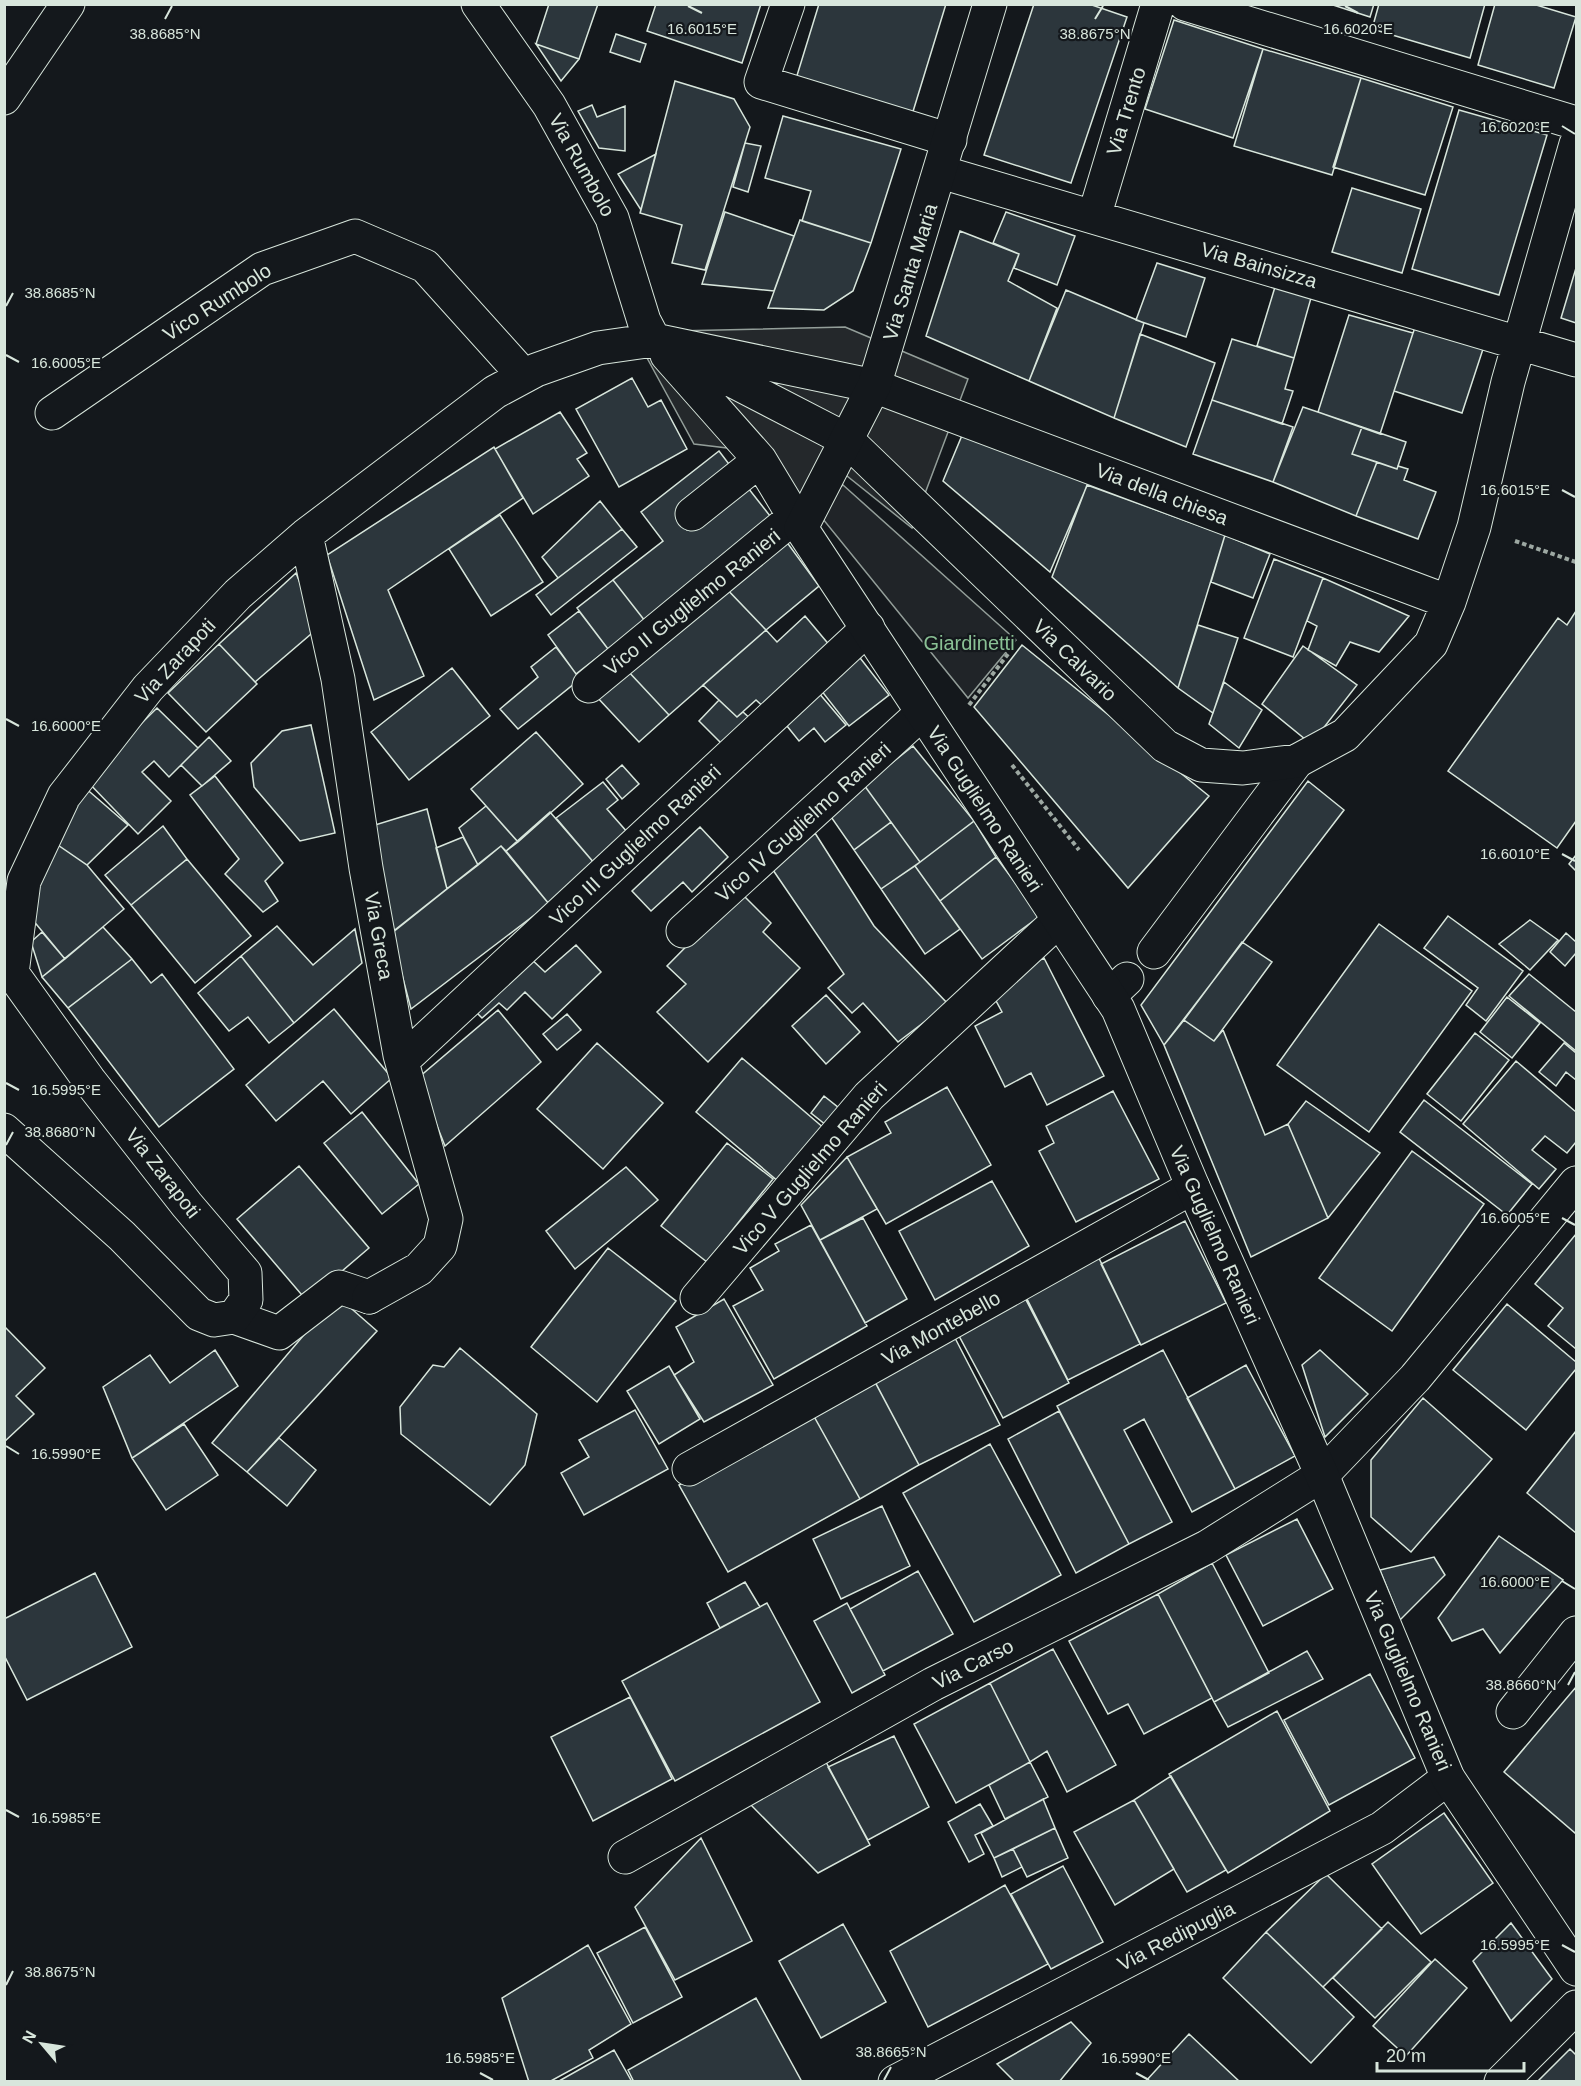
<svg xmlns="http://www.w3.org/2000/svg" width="1581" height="2086" font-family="Helvetica,sans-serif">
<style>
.green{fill:#202428;stroke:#939e99;stroke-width:1.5}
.parking{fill:#24282b;stroke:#939e99;stroke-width:1.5}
.building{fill:#2c363c;stroke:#d8e6dc;stroke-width:1.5}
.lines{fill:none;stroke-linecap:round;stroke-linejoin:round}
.pedestrian-casing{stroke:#d8e6dc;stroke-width:35}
.minor-casing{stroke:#d8e6dc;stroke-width:35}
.tertiary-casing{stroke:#d8e6dc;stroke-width:35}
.path{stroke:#9da8a2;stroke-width:4;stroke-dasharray:4.5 3;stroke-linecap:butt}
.pedestrian{stroke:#14181c;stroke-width:33}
.minor{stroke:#14181c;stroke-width:33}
.tertiary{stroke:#14181c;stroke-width:33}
.ticks{fill:none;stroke:#d8e6dc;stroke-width:2}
.labels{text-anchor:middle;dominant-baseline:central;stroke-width:4.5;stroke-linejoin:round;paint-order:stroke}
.street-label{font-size:20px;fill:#d8e6dc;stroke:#14181c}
.park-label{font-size:20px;fill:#8ac095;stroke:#14181c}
.ticks-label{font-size:15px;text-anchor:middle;fill:#d8e6dc;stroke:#14181c;stroke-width:4.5;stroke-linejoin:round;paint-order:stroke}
</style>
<rect width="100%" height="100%" fill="#14181c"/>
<!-- green -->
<path class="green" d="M843,485L1016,640L968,698L818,513L828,494Z"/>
<!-- parking -->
<path class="parking" d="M845,327L968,379L912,528L842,472L802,515L727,448L694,444L647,358L674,331Z"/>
<!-- building -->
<path class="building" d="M549,4H598L579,59L536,44Z
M656,4H761L742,63L647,31Z
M819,4H946L911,118L795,82Z
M1034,4H1089L1127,17L1071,183L984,155Z
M1330,4H1374L1370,17Z
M1379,4H1485L1470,58L1372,29Z
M1495,4H1533L1576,17L1554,88L1478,65Z
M1174,20L1263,49L1233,138L1145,109Z
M616,34L646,44L640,62L610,52Z
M536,44L579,59L561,81Z
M1263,49L1361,78L1332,175L1234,146Z
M1361,78L1453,107L1425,195L1333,167Z
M675,81L734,99L750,127L705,270L672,263L682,225L640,213Z
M592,105L597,117L625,106V151L599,148L578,111Z
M1459,110L1547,135L1499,295L1412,269Z
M783,116L901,149L871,243L802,221L811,191L765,178Z
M745,143L761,146L748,192L733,187Z
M656,154L641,210L618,174Z
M1352,188L1421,209L1402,273L1332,252Z
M725,212L794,236L774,291L702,284Z
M1006,212L1075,236L1057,285L1014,268L1019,254L993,243Z
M800,220L871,243L853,291L824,310L768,308Z
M960,231L1019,254L1008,281L1057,308L1029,381L926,336Z
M1157,263L1205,278L1186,337L1136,320Z
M1576,268V323L1561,318Z
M1275,287L1311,298L1294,358L1257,346Z
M1066,290L1144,323L1114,418L1029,381Z
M1349,315L1413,333L1380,434L1318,412Z
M1417,321L1485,343L1462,413L1394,391Z
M1140,334L1215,363L1186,447L1114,418Z
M1232,339L1294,358L1285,389L1293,391L1282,424L1212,400Z
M632,378L648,407L661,400L687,449L619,487L576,409Z
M1212,400L1293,427L1273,482L1193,454Z
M1303,407L1362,427L1352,454L1377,462L1356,516L1273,482Z
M560,412L587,453L577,459L589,476L533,514L495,449Z
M1362,427L1406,442L1397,469L1352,454Z
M963,433L1089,481L1050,572L943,481Z
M494,447L523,498L388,590L424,676L374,700L327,555Z
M719,451L735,472L677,518L687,530L745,484L774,521L645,621L613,580L663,541L641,512Z
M1377,462L1397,469L1398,466L1408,469L1404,480L1436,492L1418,539L1356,516Z
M1087,485L1225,535L1178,688L1052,577Z
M600,501L622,529L558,578L542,557Z
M500,515L543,582L491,616L449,549Z
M622,529L637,547L551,615L536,595Z
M1225,535L1270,554L1253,598L1211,582Z
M783,537L819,586L766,630L723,585Z
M1274,559L1323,578L1293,657L1244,638Z
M296,573L318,628L255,682L219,644Z
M1323,578L1409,616L1379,652L1350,642L1336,666L1308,650L1317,626L1307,621Z
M613,580L645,621L608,649L577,608Z
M723,585L766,630L669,715L627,670Z
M579,611L608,649L576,674L548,635Z
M1576,611V821L1557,848L1448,771L1558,618L1567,625Z
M805,616L831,647L768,711L756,700L737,717L703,685L766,630L777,642Z
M1198,625L1238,638L1213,713L1178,688Z
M219,644L257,684L206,732L168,693Z
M1022,645L1209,796L1128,888L974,707Z
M1303,646L1357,685L1311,744L1262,704Z
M556,647L580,679L518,729L500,709L538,677L531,667Z
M857,654L889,695L849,726L817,685Z
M452,668L490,716L409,780L371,732Z
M627,670L669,715L639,742L596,696Z
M1224,682L1262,710L1239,748L1209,724Z
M818,692L846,725L825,742L814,728L799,741L783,721Z
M719,700L737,717L743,712L754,722L725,747L699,721Z
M157,708L198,748L169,777L154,761L142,772L171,801L138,834L85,779Z
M311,725L335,833L300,841L254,787L251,763L282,731Z
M536,732L583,784L518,842L471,789Z
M209,737L231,761L202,786L181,765Z
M913,746L974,821L920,862L864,785Z
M622,765L639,784L622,799L606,779Z
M215,776L283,863L265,881L278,901L263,912L225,874L239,859L190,795Z
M1308,781L1344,810L1164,1045L1141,1005Z
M603,782L618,800L607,809L628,833L595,864L556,818Z
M864,785L891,822L854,850L829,814Z
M83,786L128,825L87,865L55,843Z
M486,806L518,842L506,851L501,846L478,865L459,828Z
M427,809L447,889L393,932L375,825Z
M550,812L595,864L549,904L506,851Z
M974,821L996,857L940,901L915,866Z
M891,822L920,862L881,889L854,850Z
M163,826L187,859L131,905L105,875Z
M700,827L728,857L692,892L683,882L651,911L632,891Z
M815,833L874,926L948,1004L898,1042L863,1003L852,1013L828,988L844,974L773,870Z
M463,837L478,865L447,889L436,848Z
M55,843L87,865L124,909L65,959L32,919L40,878Z
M501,846L549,904L411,1009L391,933Z
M1576,855V871L1569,864Z
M996,857L1040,916L982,959L940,901Z
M187,859L251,936L195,983L131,905Z
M915,866L960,929L925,954L881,889Z
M740,892L771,923L763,932L800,968L708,1062L657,1012L686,984L667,966Z
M1448,916L1523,971L1486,1021L1466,1005L1478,988L1424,948Z
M1530,920L1558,940L1530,970L1499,944Z
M1379,924L1472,991L1369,1132L1277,1065Z
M277,926L313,965L355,929L362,963L294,1023L241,956Z
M103,927L132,959L68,1008L42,977Z
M42,932L65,959L42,977L31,942Z
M1566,933L1576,942V953L1565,966L1550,952Z
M1242,942L1272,962L1214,1041L1184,1020Z
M576,945L601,972L552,1019L525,992L507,1010L499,1003L482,1018L473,1009L527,955L545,972Z
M241,956L294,1023L269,1043L248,1017L229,1031L198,993Z
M1044,958L1104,1076L1047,1105L1031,1073L1005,1087L975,1026L1002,1012L988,986Z
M132,959L151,983L162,974L234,1069L159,1127L68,1008Z
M1529,974L1576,1012V1051L1509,996Z
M826,995L860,1032L826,1064L792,1026Z
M1507,997L1540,1023L1512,1058L1480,1032Z
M334,1009L392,1078L351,1114L323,1081L276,1121L246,1085Z
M498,1010L541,1062L445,1146L418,1078Z
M567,1014L581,1030L557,1050L543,1034Z
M1184,1020L1214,1041L1223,1030L1265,1135L1288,1124L1328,1218L1251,1257L1164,1045Z
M1475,1033L1509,1060L1461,1121L1427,1094Z
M597,1043L663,1103L603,1169L537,1109Z
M1564,1043L1576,1053V1080L1566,1072L1556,1086L1539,1072Z
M742,1058L825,1129L779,1182L696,1112Z
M1516,1061L1576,1112V1142L1567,1153L1545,1136L1532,1150L1556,1169L1539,1189L1463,1124Z
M947,1087L991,1165L886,1224L847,1157L891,1133L885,1122Z
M1113,1091L1159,1179L1076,1222L1039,1151L1054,1143L1046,1126Z
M824,1096L839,1108L826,1125L811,1113Z
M1424,1100L1532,1184L1507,1215L1400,1132Z
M1306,1101L1380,1153L1328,1218L1288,1124Z
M362,1112L419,1184L382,1214L324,1143Z
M727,1143L773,1179L707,1262L661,1226Z
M1412,1151L1484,1204L1392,1331L1319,1278Z
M847,1157L877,1209L820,1240L801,1205Z
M299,1166L369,1248L307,1301L237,1219Z
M626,1167L658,1200L575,1269L546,1231Z
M992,1181L1029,1246L935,1300L899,1231Z
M863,1218L907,1299L865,1323L820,1240Z
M1185,1221L1226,1303L1141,1345L1101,1264Z
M811,1225L867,1326L774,1379L733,1306L763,1290L750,1268L779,1251L775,1244Z
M1576,1234V1349L1548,1326L1563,1308L1535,1284Z
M608,1248L676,1301L597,1402L531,1347Z
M1097,1254L1140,1344L1068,1380L1024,1293Z
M337,1296L377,1331L247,1472L212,1443Z
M1025,1298L1069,1383L1003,1418L958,1334Z
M724,1299L773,1385L704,1422L674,1375L694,1362L676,1327Z
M1507,1304L1576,1362V1369L1526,1430L1453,1370Z
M4,1326L45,1368L16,1396L34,1414L4,1442Z
M955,1338L1000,1425L919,1465L875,1382Z
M460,1348L537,1414L525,1465L490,1505L401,1434L400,1407L433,1365L444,1367Z
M215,1350L238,1386L132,1458L103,1387L150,1355L170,1383Z
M1163,1350L1235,1489L1192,1512L1144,1419L1124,1430L1172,1522L1129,1544L1057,1406Z
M1320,1350L1368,1394L1325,1437L1302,1365Z
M1246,1365L1295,1456L1235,1489L1187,1398Z
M669,1366L700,1419L659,1444L627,1391Z
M872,1376L919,1465L860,1499L811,1411Z
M1423,1398L1492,1459L1411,1552L1371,1517V1460Z
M635,1410L668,1469L584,1515L561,1473L589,1457L579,1440Z
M811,1411L860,1499L728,1572L679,1485Z
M1059,1411L1129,1544L1076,1573L1008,1439Z
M184,1424L218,1475L166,1510L132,1458Z
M1576,1431V1533L1527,1493Z
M279,1438L316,1470L287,1506L247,1472Z
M990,1444L1061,1575L974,1622L903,1493Z
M882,1506L910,1566L841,1599L813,1539Z
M1297,1519L1333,1589L1263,1626L1226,1555Z
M1499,1536L1563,1580L1500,1653L1483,1629L1452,1641L1438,1618Z
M1434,1557L1445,1575L1400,1620L1380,1570Z
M1212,1563L1269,1673L1214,1702L1158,1594Z
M918,1571L953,1634L883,1671L850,1609Z
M95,1573L132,1647L27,1700L4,1655V1619Z
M745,1582L760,1607L720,1628L707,1603Z
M1158,1594L1212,1698L1144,1734L1128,1704L1108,1714L1069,1641Z
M767,1603L820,1702L675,1781L622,1681Z
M847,1603L885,1675L852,1693L814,1621Z
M1053,1649L1116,1765L1067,1792L1047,1751L1030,1762L990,1683Z
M1307,1651L1323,1679L1228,1727L1214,1702Z
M1370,1674L1415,1758L1329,1805L1284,1720Z
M990,1683L1030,1762L956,1803L914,1724Z
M1576,1687V1831L1575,1833L1504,1772Z
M630,1697L672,1779L593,1821L551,1737Z
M1277,1711L1330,1811L1228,1873L1169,1774Z
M894,1736L929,1807L868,1840L828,1767Z
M826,1762L870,1845L818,1873L749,1803Z
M1030,1762L1048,1797L1005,1819L989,1785Z
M1171,1776L1226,1870L1187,1892L1134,1800Z
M1043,1799L1055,1828L994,1858L981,1833Z
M1134,1800L1174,1869L1115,1905L1074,1832Z
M980,1804L993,1826L975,1835L984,1854L969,1862L948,1822Z
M1444,1813L1493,1883L1421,1934L1372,1864Z
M1055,1828L1068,1858L1027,1877L1013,1849Z
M701,1838L752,1941L675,1980L635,1907Z
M1013,1849L1022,1867L1002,1877L994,1858Z
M1063,1866L1103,1942L1051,1969L1011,1894Z
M1326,1874L1382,1929L1323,1987L1266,1932Z
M1005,1885L1048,1964L928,2027L890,1951Z
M1388,1922L1431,1962L1375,2018L1333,1978Z
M1511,1923L1552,1979L1511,2021L1473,1961Z
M843,1924L886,2002L821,2038L779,1961Z
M645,1927L682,1997L633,2023L597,1953Z
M1266,1932L1354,2017L1311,2063L1223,1978Z
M588,1945L631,2024L589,2050L593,2058L549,2082H529L502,1998Z
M1435,1959L1467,1988L1406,2056L1373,2026Z
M756,1998L802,2082H634L628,2070Z
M1071,2022L1091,2043L1059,2082H1015L997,2064Z
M1189,2034L1240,2082H1145Z
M1570,2049L1576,2055V2082H1537Z
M614,2050L632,2082H560L559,2081Z"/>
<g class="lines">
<!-- pedestrian casing -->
<g class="pedestrian-casing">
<path id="pedestrian" d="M1154,952L1297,761
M1109,996L1127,979
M234,1317L279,1333L339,1287L369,1297"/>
</g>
<!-- minor casing -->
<g class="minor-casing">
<path id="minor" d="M478,4L549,105L612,218L644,321L654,340L847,440L1165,746L1201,765L1243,768L1297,761L1345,735L1431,644L1449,602L1474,527L1508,382L1576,144
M788,4L761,82L950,140
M1185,4L1576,123
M4,98L68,4
M941,172L1576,360
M1094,217L1158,4
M667,355L760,460L801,528
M52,413L262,269L355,236L425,266L524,376
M692,514L760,460
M306,535L338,679L366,868L400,1055L446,1219L440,1246L419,1269L369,1297
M589,686L794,517
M683,931L922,713
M402,1061L868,628
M4,1130L122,1236L199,1314L214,1320L234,1317L246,1300L245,1273L187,1205L89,1080L12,973L24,881L64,796L148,688L238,594L306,535L495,392L536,370L598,348L654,340L874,386L1449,602
M697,1298L869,1096L1059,920
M689,1469L1193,1187
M1513,1712L1576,1633
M625,1857L933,1684L1207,1547L1322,1475L1415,1378L1576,1183
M895,2082L1382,1828L1448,1778
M1501,2082L1576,2007"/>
</g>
<!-- tertiary casing -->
<g class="tertiary-casing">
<path id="tertiary" d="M990,4L874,386L801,528L1118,1009L1193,1187L1322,1475L1448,1778L1576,1969"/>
</g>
<!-- path -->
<path class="path" d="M1515,541L1576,562
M969,705L1008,654
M1012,765L1079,850"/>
<!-- pedestrian -->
<use href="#pedestrian" class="pedestrian"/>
<!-- minor -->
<use href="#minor" class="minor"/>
<!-- tertiary -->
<use href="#tertiary" class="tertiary"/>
</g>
<!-- ticks -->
<path class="ticks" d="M688,6L702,13M1345,6L1358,13M165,19L172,6M1095,19L1103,6M1562,126L1575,134M6,306L13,293M6,355L19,362M1562,490L1575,497M6,719L19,726M1562,854L1575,861M6,1083L19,1090M6,1145L13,1132M1562,1218L1575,1225M6,1446L19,1454M1562,1581L1575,1589M1568,1685L1575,1672M6,1810L19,1817M1562,1945L1575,1952M6,1985L13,1971M480,2073L493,2080M1136,2073L1149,2080M884,2080L891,2067"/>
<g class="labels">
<!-- street labels -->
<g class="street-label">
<text transform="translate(1126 111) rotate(-73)">Via Trento</text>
<text transform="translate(582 165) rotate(61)">Via Rumbolo</text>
<text transform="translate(1259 265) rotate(16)">Via Bainsizza</text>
<text transform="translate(910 272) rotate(-73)">Via Santa Maria</text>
<text transform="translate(217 302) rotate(-33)">Vico Rumbolo</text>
<text transform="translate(1162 494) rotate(21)">Via della chiesa</text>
<text transform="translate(692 602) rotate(-39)">Vico II Guglielmo Ranieri</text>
<text transform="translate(1075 660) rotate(44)">Via Calvario</text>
<text transform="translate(175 661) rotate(-47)">Via Zarapoti</text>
<text transform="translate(985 809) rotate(57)">Via Guglielmo Ranieri</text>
<text transform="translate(803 822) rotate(-42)">Vico IV Guglielmo Ranieri</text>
<text transform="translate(635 845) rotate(-43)">Vico III Guglielmo Ranieri</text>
<text transform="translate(379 936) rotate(80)">Via Greca</text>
<text transform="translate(810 1168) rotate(-49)">Vico V Guglielmo Ranieri</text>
<text transform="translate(163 1173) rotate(52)">Via Zarapoti</text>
<text transform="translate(1215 1235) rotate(66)">Via Guglielmo Ranieri</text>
<text transform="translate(941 1328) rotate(-29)">Via Montebello</text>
<text transform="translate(973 1664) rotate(-27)">Via Carso</text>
<text transform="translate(1408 1681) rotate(67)">Via Guglielmo Ranieri</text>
<text transform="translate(1176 1936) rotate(-27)">Via Redipuglia</text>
</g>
<!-- park labels -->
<g class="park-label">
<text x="969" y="643">Giardinetti</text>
</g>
</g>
<g class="ticks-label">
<text x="1358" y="34">16.6020°E</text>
<text x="702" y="34">16.6015°E</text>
<text x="165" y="39">38.8685°N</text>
<text x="1095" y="39">38.8675°N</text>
<text x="1515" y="132">16.6020°E</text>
<text x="60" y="298">38.8685°N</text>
<text x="66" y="368">16.6005°E</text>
<text x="1515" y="495">16.6015°E</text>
<text x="66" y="731">16.6000°E</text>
<text x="1515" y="859">16.6010°E</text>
<text x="66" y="1095">16.5995°E</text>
<text x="60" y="1137">38.8680°N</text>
<text x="1515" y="1223">16.6005°E</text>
<text x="66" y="1459">16.5990°E</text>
<text x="1515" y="1587">16.6000°E</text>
<text x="1521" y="1690">38.8660°N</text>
<text x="66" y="1823">16.5985°E</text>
<text x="1515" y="1950">16.5995°E</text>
<text x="60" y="1977">38.8675°N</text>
<text x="891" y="2057">38.8665°N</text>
<text x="480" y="2063">16.5985°E</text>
<text x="1136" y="2063">16.5990°E</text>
</g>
<!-- border -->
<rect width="1581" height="2086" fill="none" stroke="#d8e6dc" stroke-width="12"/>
<!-- north arrow -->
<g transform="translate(42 2044) rotate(299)" stroke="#14181c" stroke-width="4.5" paint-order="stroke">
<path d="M0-4.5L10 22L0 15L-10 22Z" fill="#d8e6dc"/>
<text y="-9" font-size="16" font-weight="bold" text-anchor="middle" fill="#d8e6dc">N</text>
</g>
<!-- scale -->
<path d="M1377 2062v9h147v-9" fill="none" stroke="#d8e6dc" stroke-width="3"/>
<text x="1386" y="2062" font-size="18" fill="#d8e6dc" stroke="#14181c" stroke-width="4.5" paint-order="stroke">20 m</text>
</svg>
